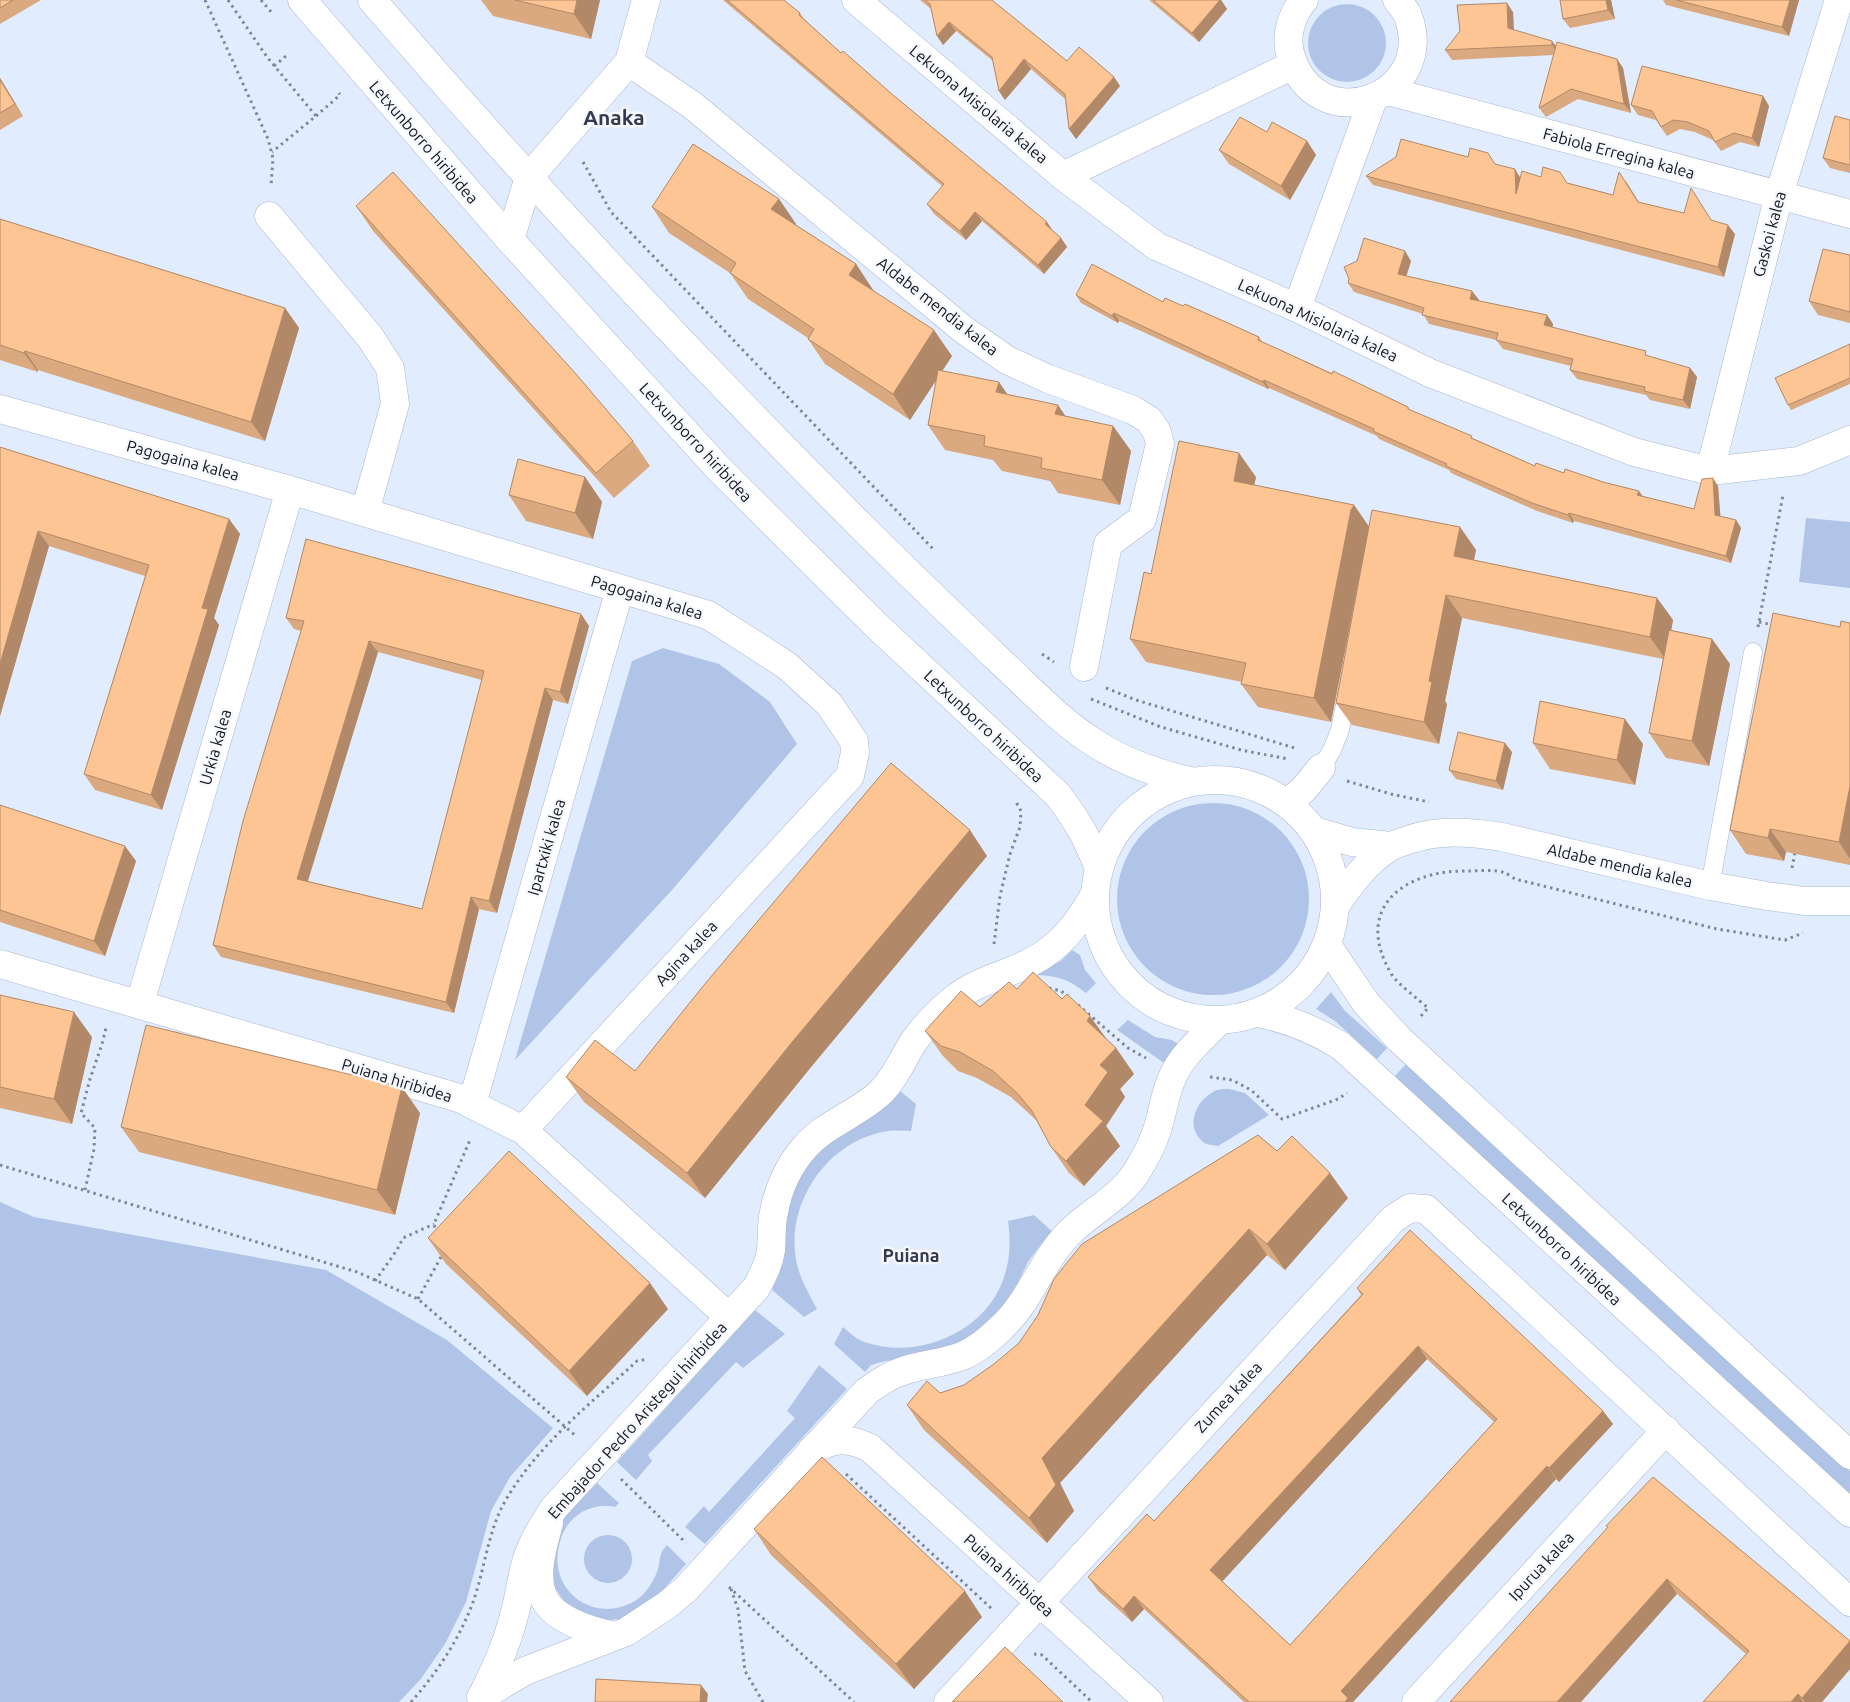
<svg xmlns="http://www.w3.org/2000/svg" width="1850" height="1702" font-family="Ubuntu,sans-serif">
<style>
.green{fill:#b0c4e8}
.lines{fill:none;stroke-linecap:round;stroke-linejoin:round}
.service-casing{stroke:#aab6cc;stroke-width:19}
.minor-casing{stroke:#aab6cc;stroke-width:29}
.tertiary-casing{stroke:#aab6cc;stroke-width:29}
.secondary-casing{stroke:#aab6cc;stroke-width:29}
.path{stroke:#808895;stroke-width:3;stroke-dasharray:2.5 4;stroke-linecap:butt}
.service{stroke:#fff;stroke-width:18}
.minor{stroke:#fff;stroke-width:28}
.tertiary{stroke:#fff;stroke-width:28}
.secondary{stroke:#fff;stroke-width:28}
.wall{fill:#daa97f;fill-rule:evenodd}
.shaded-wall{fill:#b18968}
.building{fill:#fdc494;stroke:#b18968;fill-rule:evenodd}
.labels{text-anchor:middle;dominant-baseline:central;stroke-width:5;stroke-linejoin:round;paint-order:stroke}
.street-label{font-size:16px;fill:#12171e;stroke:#f6f8fd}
.neighbourhood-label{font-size:18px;font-weight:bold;fill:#323c4e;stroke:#f6f8fd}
.district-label{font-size:21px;font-weight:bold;fill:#323c4e;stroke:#f6f8fd}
</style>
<rect width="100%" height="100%" fill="#e1ecfe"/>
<!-- green -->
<path class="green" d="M1308 43a39 39 0 1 1 78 0a39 39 0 1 1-78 0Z
M1806,518L1850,522V588L1799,582Z
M663,648L719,664L770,702L797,744L672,890L515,1060L632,661Z
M1117 899a96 96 0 1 1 192 0a96 96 0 1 1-192 0Z
M1072,950L1080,955L1085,970L1096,983L1086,993C1069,980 1059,976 1038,975V972L1061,961Z
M1331,992L1345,1011L1387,1048L1377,1059L1335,1021L1316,1009Z
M1128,1020L1155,1037L1172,1040L1178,1044L1175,1052L1164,1063L1117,1030Z
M1407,1063L1850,1471V1496L1394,1077Z
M1229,1089L1245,1093L1269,1115L1218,1146C1213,1145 1207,1145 1203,1142C1185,1127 1195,1102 1213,1092C1217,1089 1223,1089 1229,1089Z
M900,1091L916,1104L911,1131C903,1131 895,1130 888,1131C828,1140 786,1202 796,1260C799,1277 809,1294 817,1309L804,1317L772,1290L784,1257L782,1234L793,1186L806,1167L820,1150Z
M0,1202L34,1217L326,1270L447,1340L553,1428L510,1477L491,1511L466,1602L445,1644L420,1680L399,1702H0Z
M1034,1215L1054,1233L1041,1244L1028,1262L1007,1305L961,1346L881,1362L871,1365L865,1372L834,1344L843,1327C848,1331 853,1336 858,1339C865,1343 872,1344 880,1346C926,1355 982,1330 1001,1285C1010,1264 1011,1244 1008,1221Z
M755,1310L785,1334L743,1368L736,1362L648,1455L652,1461L636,1480L617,1462Z
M819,1365L847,1389L705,1544L685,1527L704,1506L709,1512L795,1418L787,1411Z
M597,1483L619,1503L615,1507C604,1504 592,1507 582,1512C570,1519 563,1530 560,1542C545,1592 598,1628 639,1598C647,1592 655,1579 658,1569C661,1558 658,1555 667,1545L686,1564L650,1605L622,1619L606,1620L576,1611L564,1601L555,1588L549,1574L563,1518Z
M584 1559a24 24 0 1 1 48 0a24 24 0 1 1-48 0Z"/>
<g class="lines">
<!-- service casing -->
<g class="service-casing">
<path id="service" d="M1321,768L1332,750L1340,730L1348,691
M1710,886L1753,652"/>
</g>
<!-- minor casing -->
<g class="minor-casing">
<path id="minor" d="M856,0L1063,176L1156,246L1297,308L1430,373L1634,452L1710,471L1799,461L1850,440
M1304,0C1292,14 1285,35 1290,53C1314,142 1438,99 1408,16C1406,11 1401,5 1397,0
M629,62L692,105L964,330L1007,360L1046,378L1133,410L1149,420L1157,432L1160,444L1142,519L1108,544L1084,667
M1388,91L1850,214
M1063,176L1293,65
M269,216L370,337L390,368L395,404L365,512
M1297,308L1373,99
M0,409L290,490L708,615L786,665L829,704L854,741L855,752L850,776L523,1130
M1710,471L1779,195L1839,0
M1287,803L1303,790L1321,768
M0,964L459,1098L523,1130L729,1317
M140,1003L290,490
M472,1104L620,589
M812,1450C834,1438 847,1437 870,1448L1149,1702
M549,1523C543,1545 534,1574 543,1596C552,1620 592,1631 615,1636
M948,1702L1393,1219L1410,1208L1426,1209L1850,1602
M1416,1702L1666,1430"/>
</g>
<!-- tertiary casing -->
<g class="tertiary-casing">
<path id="tertiary" d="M510,240L529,177L629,62L646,0
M1314,831L1352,842L1391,846
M1335,906C1350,884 1367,861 1390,847C1395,844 1402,842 1408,840C1439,829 1470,832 1502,837L1710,886L1767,896L1804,901H1850
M483,1694C497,1667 509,1638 516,1608C520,1592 522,1575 527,1559C533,1540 544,1524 554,1508L756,1288C763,1276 769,1264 771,1250C772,1237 771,1224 774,1212C778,1189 789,1165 805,1147C826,1123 858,1114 881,1092C896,1077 903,1058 914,1041C925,1026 938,1012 953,1000C976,981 1006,975 1031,962C1061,947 1079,922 1095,894
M481,1697L525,1671L626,1632L667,1605L686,1589L867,1391C878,1383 888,1376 900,1372C920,1364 942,1364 962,1356C977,1350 991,1338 1002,1327C1031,1300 1042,1260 1070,1232C1092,1210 1123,1197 1139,1168C1148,1153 1156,1137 1160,1120C1164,1105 1166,1090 1173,1076C1182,1055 1203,1038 1219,1021"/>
</g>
<!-- secondary casing -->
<g class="secondary-casing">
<path id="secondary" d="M302,0L510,240L719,469L879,628L1058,795C1077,820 1088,839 1099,869
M372,0C528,181 691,356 860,525C906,571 953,616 1000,661C1029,688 1057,718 1090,740C1121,761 1154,773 1190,781
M1095 900a120 120 0 1 1 240 0a120 120 0 1 1-240 0Z
M1327,945L1366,1003L1399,1039L1850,1455
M1258,1013C1289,1019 1315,1030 1341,1046L1850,1513"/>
</g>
<!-- path -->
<path class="path" d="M205,0L268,139L273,158L271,186
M228,0L267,57L316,116L272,152
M261,0L272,13
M274,66L286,56
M316,116L340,95L339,93
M583,162L611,212L935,551
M1759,622L1773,625
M1758,627L1783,495
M1042,654L1054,662
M1106,688L1136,700L1298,749
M1091,699L1161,727L1241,750L1288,759
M1347,781L1391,794L1429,802
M1792,868L1795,852
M994,944L1000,896L1010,854L1020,827L1021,811L1015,800
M1049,988L1061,991L1068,996
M1078,1005L1128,1048L1146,1058
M1421,1016L1428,1008C1418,999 1400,986 1392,975C1352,909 1403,870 1467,871C1479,871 1495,869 1505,873C1508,874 1512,877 1515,879L1717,929L1785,940L1803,933
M1210,1077L1232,1080L1251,1090L1282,1119L1338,1099L1347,1093
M0,1165L357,1272L418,1299L577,1437
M85,1190L94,1149L95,1128L81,1113L90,1079L102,1044L106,1028
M436,1234L434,1224L470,1140L468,1139
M375,1281L397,1250L403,1238L434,1224
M418,1299L441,1257L440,1252
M846,1474L992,1609
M621,1479L686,1543
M729,1587L854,1702
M731,1589L738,1609L745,1671L763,1702
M1034,1654L1042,1655L1092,1702
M411,1702C435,1675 456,1644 470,1610C484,1576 486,1538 503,1505C534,1448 589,1405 637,1361L648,1359"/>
<!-- service -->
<use href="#service" class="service"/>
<!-- minor -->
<use href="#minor" class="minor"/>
<!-- tertiary -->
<use href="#tertiary" class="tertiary"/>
<!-- secondary -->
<use href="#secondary" class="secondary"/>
</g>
<!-- wall -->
<path class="wall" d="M0,0H41L0,24Z
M481,0H600L591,39L493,16Z
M723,0H784L800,13L804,19L841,53L893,95L1061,238L1067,247L1044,274L982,221L966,240L934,214L927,204L942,186Z
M920,0H992L1067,61L1114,77L1120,86L1076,139L1069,129L1065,99L1031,69L1005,100L999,91L993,61L956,31L943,45L931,9Z
M1149,0H1221L1227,9L1199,42Z
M1560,0H1611L1615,19L1570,28L1563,19Z
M1663,0H1799L1789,36L1666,5Z
M1513,12L1514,30L1556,46L1617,59L1623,68L1631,113L1578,99L1546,117L1539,108L1554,55L1452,60L1445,50Z
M0,78L23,116L0,130Z
M1763,96L1769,106L1759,147L1740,142L1721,151L1713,140L1695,132L1680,129L1667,136L1656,120L1638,115L1631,105Z
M1850,120V173L1830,168L1823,158Z
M1267,132L1307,141L1316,155L1290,200L1229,164L1219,150Z
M1468,157L1496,164L1520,178L1541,177L1568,183L1613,195L1626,181L1639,202L1684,213L1697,198L1712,221L1735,234L1724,277L1373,185L1366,176Z
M779,199L796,224V225L856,264L873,290L952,356L942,371L1007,394L1066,416L1113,426L1131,451L1120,505L1058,493L1050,481L1002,471L993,460L945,450L928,425L937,379L910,420L825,364L808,339V338L748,299L730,273L669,233L652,207Z
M356,206L633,441L650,466L614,498L373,231Z
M0,219L285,308L299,328L265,441L38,370V372L0,360Z
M1850,255V323L1818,315L1809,301Z
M1411,261L1406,276L1472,291L1479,300L1478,301L1547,315L1553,324L1552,327L1649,357L1690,368L1697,377L1690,409L1650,400L1646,395L1577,379L1570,370L1571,366L1503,349L1496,340L1429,324L1423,314L1354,292L1348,283Z
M1076,295L1163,302L1183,306L1259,337L1263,343L1278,349L1408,407L1410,410L1535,466L1564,473L1642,496L1694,509L1718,486L1720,516L1736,520L1741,528L1731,563L1574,521L1573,523L1537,511L1451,473L1449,470L1379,439L1377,436L1269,388L1268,389L1119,321L1118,323L1081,303Z
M1850,344V384L1791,410L1788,405Z
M0,447L229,519L240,534L214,618L219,625L162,810L95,790L84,774L145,576L49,546L0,716Z
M585,477L602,502L593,539L526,521L509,495Z
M1256,477L1254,485L1354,505L1369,527H1460L1476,550L1474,560L1657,598L1673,620L1671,630L1712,639L1730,664L1709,766L1666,758L1649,733L1663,659L1462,618L1445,701L1447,704L1439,744L1352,725L1336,703L1368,531L1331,722L1258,707L1241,684L1242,682L1146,662L1130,639L1151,574Z
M581,614L589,626L568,704L553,700L497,913L479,909L454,1013L221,957L213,945L301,631L294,629L286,618ZM378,652L482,680L422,909L308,881Z
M1850,623V865L1786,852L1784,861L1746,854L1730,830L1840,627Z
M1533,743L1643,744L1635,785L1550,769Z
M1512,752L1503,790L1456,779L1449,770Z
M0,805L136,861L105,956L0,922Z
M987,856L811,1067L705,1198L584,1102L566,1077L635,1071Z
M1017,989L1107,1041L1116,1048L1134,1074L1120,1089L1125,1097L1106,1126L1120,1146L1084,1186L1069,1173L1051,1147L1036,1120L1011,1097L977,1078L958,1071L943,1056L925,1031Z
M0,995L92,1037L72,1124L0,1108Z
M420,1113L395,1215L139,1152L121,1127Z
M1277,1151L1348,1198L1285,1270L1267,1255L1060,1483L1074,1511L1047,1543L924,1430L907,1405L964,1385L994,1364Z
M428,1238L668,1309L587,1396L446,1264Z
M1357,1288L1603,1411L1613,1424L1559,1482L1556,1479L1353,1702H1244L1144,1609L1132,1622L1098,1591L1088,1577L1154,1521L1361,1295ZM1427,1359L1494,1422L1290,1645L1222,1581Z
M1606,1526L1850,1642V1669L1822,1702H1703L1746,1654L1677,1594Z
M754,1529L982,1617L914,1689L771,1555Z"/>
<!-- shaded-wall -->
<path class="shaded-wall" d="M577,0H600L591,39L574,14Z
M1220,0H1221L1227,9L1199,42L1192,33Z
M1606,0H1611L1615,19L1608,10Z
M1790,0H1799L1789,36L1782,27Z
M1507,3L1513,12L1514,37L1508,28Z
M949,22L956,31L943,45L937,36Z
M1552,41L1559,50L1558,54L1552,45Z
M1024,59L1031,69L1005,100L999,91Z
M1617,59L1623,68L1631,113L1624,104Z
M1114,77L1120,86L1076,139L1069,129Z
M0,78L23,116L0,80Z
M1763,96L1769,106L1759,147L1752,138Z
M1307,141L1316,155L1290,200L1281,186Z
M1515,169L1521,179L1516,194Z
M779,199L796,224L789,235L771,209Z
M975,212L982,221L966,240L960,231Z
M1047,222L1053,231L1045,224Z
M1728,225L1735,234L1724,277L1718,267Z
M1061,238L1067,247L1044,274L1038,265Z
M1405,251L1411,261L1404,284L1398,274Z
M856,264L873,290L867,300L849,275Z
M1472,291L1479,300L1477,308L1470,299Z
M285,308L299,328L265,441L251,422Z
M1114,313L1119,321L1118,323L1112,316Z
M1547,315L1553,324L1551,334L1544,325Z
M934,330L952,356L910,420L893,394Z
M25,351L38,370V372L24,353Z
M1690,368L1697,377L1690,409L1683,400Z
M1264,380L1269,388L1268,389L1263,382Z
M999,382L1016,407L996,392Z
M1058,405L1075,430L1055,414Z
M1113,426L1131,451L1120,505L1102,480Z
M1239,453L1256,477L1250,504L1234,481Z
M585,477L602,502L593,539L575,513Z
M1713,478L1718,486L1721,523L1715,515Z
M1639,491L1644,498L1637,495Z
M1354,505L1370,528L1368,533L1331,722L1314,698L1351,510Z
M1569,513L1574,521L1573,523L1568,515Z
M229,519L240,534L214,618L219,625L162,810L151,795L202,608Z
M1736,520L1741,528L1731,563L1726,556Z
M1460,527L1476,550L1470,579L1454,556Z
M38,531L49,546L0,716V664Z
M1446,595L1462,618L1445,701L1447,704L1439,744L1424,722L1429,681Z
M1657,598L1673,620L1666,660L1650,637Z
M581,614L589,626L568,704L560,692Z
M1712,639L1730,664L1709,766L1692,741Z
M369,641L378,652L305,890L297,879Z
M545,688L553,700L497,913L489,901Z
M1625,719L1643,744L1635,785L1617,760Z
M1505,743L1512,752L1503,790L1496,781Z
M1850,786V859L1839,842Z
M1770,829L1786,852L1784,861L1768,838Z
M970,830L987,856L811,1067L705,1198L687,1173L793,1041Z
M125,846L136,861L105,956L94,941Z
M471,897L479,909L454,1013L446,1002Z
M74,1012L92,1037L72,1124L54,1099Z
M1090,1016L1108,1041L1087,1021Z
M1116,1048L1134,1074L1120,1089L1125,1097L1106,1126L1120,1146L1084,1186L1066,1161L1085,1105L1100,1065Z
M402,1087L420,1113L395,1215L377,1190Z
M1330,1173L1348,1198L1285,1270L1267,1244Z
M1249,1229L1267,1255L1060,1483L1074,1511L1047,1543L1029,1518L1042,1458Z
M650,1283L668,1309L587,1396L569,1371Z
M1418,1346L1427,1359L1220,1584L1210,1570Z
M1603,1411L1613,1424L1559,1482L1549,1468Z
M1547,1466L1556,1479L1353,1702H1345L1341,1691Z
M1667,1579L1677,1594L1581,1702H1557Z
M965,1591L982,1617L914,1689L896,1664Z
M1134,1596L1144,1609L1132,1622L1123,1609Z
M1850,1641V1669L1822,1702H1805L1802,1698Z
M701,1685L708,1694L707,1702H700Z
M1798,1694L1803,1702H1791Z"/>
<!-- building -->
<path class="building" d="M0,0H13L0,8Z
M515,0H577L574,14Z
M727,0H784L800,13L799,15L841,53L843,51L893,95L1047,222L1045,224L1061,238L1038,265L975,212L960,231L927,204L944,184Z
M925,0H992L1067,61L1079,47L1114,77L1069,129L1065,94L1024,59L999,91L992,57L949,22L937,36L930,4Z
M1153,0H1220L1192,33Z
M1560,0H1606L1608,10L1563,19Z
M1676,0H1790L1782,27Z
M1507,3L1508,28L1552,41V45L1445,50L1460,31L1457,5Z
M1557,42L1617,59L1624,104L1571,89L1539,108Z
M1642,66L1763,96L1752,138L1734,133L1715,142L1709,131L1688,122L1673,120L1661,127L1652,111L1631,105Z
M0,80L15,104L0,113Z
M1835,116L1850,120V165L1823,158Z
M1240,117L1267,132L1272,122L1307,141L1281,186L1219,150Z
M1401,139L1468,157L1470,148L1488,153L1495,164L1515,169L1516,194L1522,171L1541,177L1543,167L1560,172L1567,183L1613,195L1619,172L1638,202L1684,213L1691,188L1711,220L1728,225L1718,267L1366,176L1396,157Z
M693,144L779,199L771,209L856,264L849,275L934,330L893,394L808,339L814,329L730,273L736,263L652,207Z
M393,172L576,374L633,441L596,473L356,206Z
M0,219L285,308L251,422L25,351L24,353L0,345Z
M1364,238L1405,251L1398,274L1472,291L1470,299L1547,315L1544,325L1646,351L1645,355L1690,368L1683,400L1644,391L1645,387L1570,370L1573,359L1496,340L1498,333L1422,315L1424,308L1348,283L1349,279L1344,267L1357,261Z
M1823,249L1850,255V312L1809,301Z
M1092,264L1163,302L1165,298L1183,306L1185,304L1228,323L1259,337L1258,340L1278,349L1332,374L1333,371L1408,407V409L1472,436L1471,438L1535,466L1536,463L1564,473L1565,469L1603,482L1639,491L1637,495L1694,509L1702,479L1713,478L1715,515L1736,520L1726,556L1569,513L1568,515L1532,503L1446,466L1447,464L1373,431L1374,429L1264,380L1263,382L1114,313L1112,316L1076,295Z
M1850,344V378L1788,405L1775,378Z
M938,370L999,382L996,392L1058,405L1055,414L1113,426L1102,480L1041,468L1042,458L984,446L985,436L928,425Z
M1179,441L1239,453L1234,481L1354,505L1351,510L1314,698L1241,684L1246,663L1130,639L1144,572L1151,574Z
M0,447L229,519L202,608L208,609L151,795L84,774L149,565L38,531L0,664Z
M518,459L585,477L575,513L509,495Z
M1372,510L1460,527L1454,556L1657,598L1650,637L1446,595L1429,681L1432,682L1424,722L1336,703Z
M306,539L581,614L560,692L545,688L489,901L471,897L446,1002L213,945L243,821L304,621L286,618ZM369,641L484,671L422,909L297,879Z
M1773,613L1840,627L1841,621L1850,623V786L1839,842L1770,829L1768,838L1730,830Z
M1669,630L1712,639L1692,741L1649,733Z
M1540,701L1625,719L1617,760L1533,743Z
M1458,732L1505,743L1496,781L1449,770Z
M891,763L970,830L793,1041L687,1173L566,1077L595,1040L635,1071L704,985Z
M0,805L125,846L94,941L0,910Z
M1033,972L1062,999L1067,994L1090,1016L1087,1021L1116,1048L1100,1065L1108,1072L1085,1105L1103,1121L1066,1161L1051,1147L1032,1111L1018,1094L993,1071L960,1052L941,1046L925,1031L961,991L980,1007L1009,982L1017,989Z
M0,995L74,1012L54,1099L0,1087Z
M146,1025L402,1087L377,1190L121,1127Z
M1258,1135L1277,1151L1292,1136L1330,1173L1267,1244L1249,1229L1042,1458L1056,1485L1029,1518L907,1405L927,1381L940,1393L964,1385L994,1364L1019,1343L1038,1315L1054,1279L1082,1244Z
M509,1151L650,1283L569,1371L428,1238Z
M1410,1230L1603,1411L1549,1468L1547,1466L1341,1691L1348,1698L1345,1702H1249L1134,1596L1123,1609L1088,1577L1147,1514L1154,1521L1363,1294L1357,1288ZM1418,1346L1497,1419L1290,1645L1210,1570Z
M822,1457L965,1591L896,1664L754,1529Z
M1653,1477L1850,1641L1802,1698L1798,1694L1791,1702H1703L1749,1651L1667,1579L1557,1702H1450L1608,1527L1606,1526Z
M1005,1647L1063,1702H952Z
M596,1679L701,1685L700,1702H595Z"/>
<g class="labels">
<!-- street labels -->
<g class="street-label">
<text transform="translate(979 104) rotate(40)">Lekuona Misiolaria kalea</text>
<text transform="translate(424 142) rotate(49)">Letxunborro hiribidea</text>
<text transform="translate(1619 153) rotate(15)">Fabiola Erregina kalea</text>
<text transform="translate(1769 234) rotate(-75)">Gaskoi kalea</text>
<text transform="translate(938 306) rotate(38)">Aldabe mendia kalea</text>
<text transform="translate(1318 320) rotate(25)">Lekuona Misiolaria kalea</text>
<text transform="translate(696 442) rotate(47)">Letxunborro hiribidea</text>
<text transform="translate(183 460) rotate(15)">Pagogaina kalea</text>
<text transform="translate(647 597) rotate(17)">Pagogaina kalea</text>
<text transform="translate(984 726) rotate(43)">Letxunborro hiribidea</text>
<text transform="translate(215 747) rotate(-74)">Urkia kalea</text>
<text transform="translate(546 847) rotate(-74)">Ipartxiki kalea</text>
<text transform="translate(1620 865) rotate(13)">Aldabe mendia kalea</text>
<text transform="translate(686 953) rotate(-47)">Agina kalea</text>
<text transform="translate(397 1080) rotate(17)">Puiana hiribidea</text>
<text transform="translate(1562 1249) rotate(43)">Letxunborro hiribidea</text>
<text transform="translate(1228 1397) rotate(-47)">Zumea kalea</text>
<text transform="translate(637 1420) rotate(-48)">Embajador Pedro Aristegui hiribidea</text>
<text transform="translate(1541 1566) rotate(-47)">Ipurua kalea</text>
<text transform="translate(1009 1575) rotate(42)">Puiana hiribidea</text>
</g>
<!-- neighbourhood labels -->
<g class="neighbourhood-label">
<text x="911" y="1255">Puiana</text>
</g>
<!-- district labels -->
<g class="district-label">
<text x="614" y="117">Anaka</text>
</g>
</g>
</svg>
